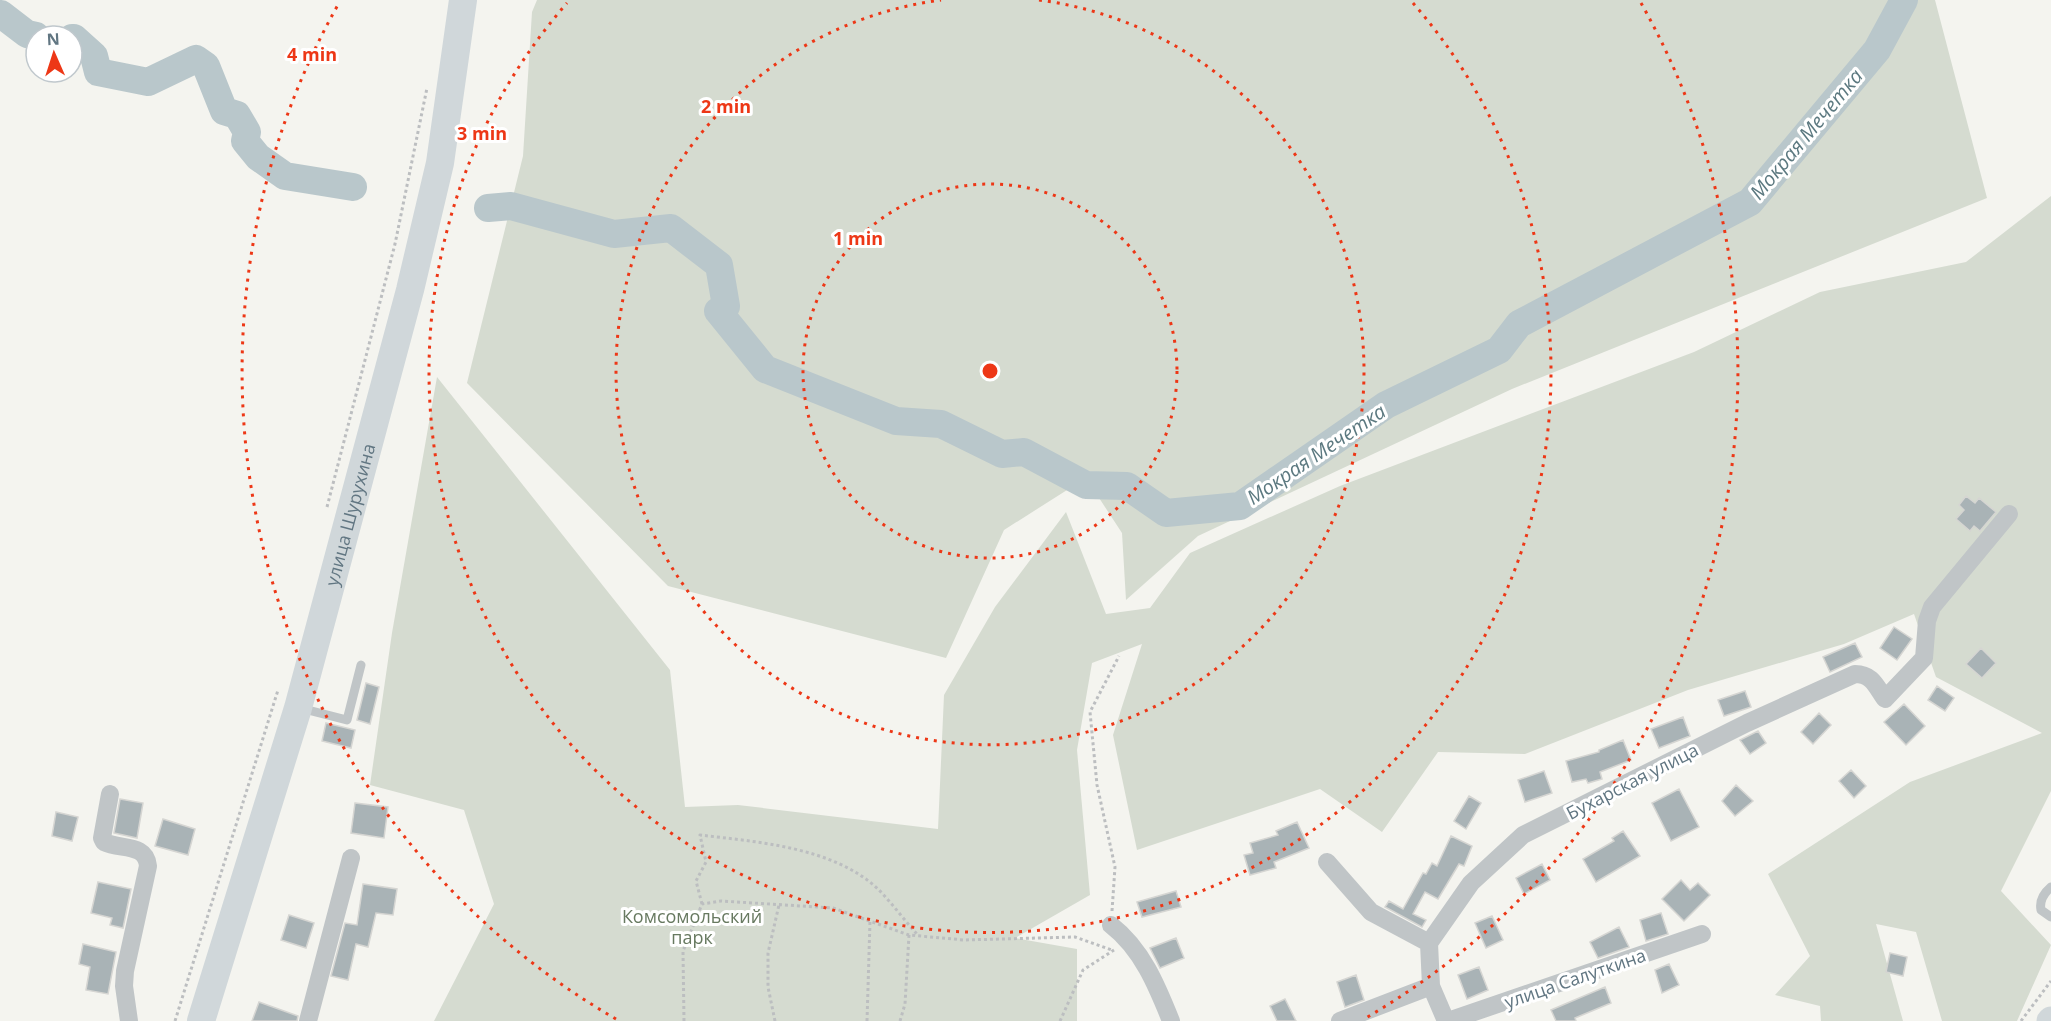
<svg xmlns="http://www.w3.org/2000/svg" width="2051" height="1021" font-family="'Open Sans',sans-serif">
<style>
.green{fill:#d5dbd0}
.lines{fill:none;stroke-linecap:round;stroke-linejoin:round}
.river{stroke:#b9c7cb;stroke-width:28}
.building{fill:#a9b3b6;stroke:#d5d5d2;stroke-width:1.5}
.path{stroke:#bcbec0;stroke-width:3;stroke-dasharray:3 3;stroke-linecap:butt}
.service{stroke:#c0c5c7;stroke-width:9}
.minor{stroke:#c0c5c7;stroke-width:18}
.primary{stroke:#d0d7da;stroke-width:27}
.trunk{stroke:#d0d7da;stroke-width:28}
.ring{fill:none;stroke:#ed3716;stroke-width:3;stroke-dasharray:3 6}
.labels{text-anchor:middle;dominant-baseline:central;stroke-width:6;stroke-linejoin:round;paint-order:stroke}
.street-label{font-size:18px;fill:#617682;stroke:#fff}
.park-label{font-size:18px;fill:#677960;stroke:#fff}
.water-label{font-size:20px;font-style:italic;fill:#5c7980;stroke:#fff}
.centre{fill:#ed3716;stroke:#fff;stroke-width:3}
.ring-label{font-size:18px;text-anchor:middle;font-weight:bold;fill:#ed3716;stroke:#fff;stroke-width:6;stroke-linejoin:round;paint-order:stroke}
</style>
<rect width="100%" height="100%" fill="#f4f4ef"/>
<!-- green -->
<path class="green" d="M537,0H1935L1987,198L1512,389L1198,536L1126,600L1122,533L1086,478L1004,530L946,658L668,586L467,383L523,156L532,12Z
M2051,196V791L2001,891L2051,945L2017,1021H1942L1916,932L1876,924L1903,1021H1821L1820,1006L1775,995L1810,956L1768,874L1910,782L2042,733L1936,677L1914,614L1844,644L1688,690L1525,754L1438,752L1382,832L1320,789L1137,850L1113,735L1142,644L1092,663L1077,750L1090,895L1015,938L1077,949V1021H434L494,904L464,810L370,785L392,633L437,377L670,670L685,807L738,805L938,829L944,695L995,607L1066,512L1106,614L1150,608L1190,553L1340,486L1694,352L1820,292L1966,262Z"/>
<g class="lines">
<!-- river -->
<path class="river" d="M0,15L1,14L27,34L36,36
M72,38H74L94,56L98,72L148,82L196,59L206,66L224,111L237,115L247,132L245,141L258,157L285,176L353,187
M488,208L511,206L614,234L671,228L719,265L726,306L718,311L765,369L896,421L941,424L1002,454L1024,452L1086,485L1127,486L1166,513L1240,506L1386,405L1499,350L1519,324L1750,202L1877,50L1904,0"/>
</g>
<!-- building -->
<path class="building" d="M1966,496L1975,503L1979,498L1996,512L1980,531L1974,526L1970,531L1956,519L1964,510L1959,505Z
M1894,627L1912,639L1897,660L1880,648Z
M1855,643L1862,657L1830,672L1823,657Z
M1981,648L1996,663L1982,678L1966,664Z
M366,683L379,687L370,724L357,720Z
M1937,686L1954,698L1945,711L1928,700Z
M1745,691L1751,707L1724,716L1718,700Z
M1904,704L1925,726L1906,745L1884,722Z
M1819,713L1831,725L1813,744L1801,732Z
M1683,717L1690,736L1659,748L1651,729Z
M326,723L355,730L351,748L322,741Z
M1758,731L1766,743L1750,754L1740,740Z
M1623,740L1631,760L1600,772L1602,779L1588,783L1586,779L1572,782L1566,761L1599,752V750Z
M1851,770L1866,786L1854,798L1839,781Z
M1544,771L1552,793L1525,802L1518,780Z
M1736,785L1753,801L1735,816L1722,801Z
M1679,789L1699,827L1671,841L1652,803Z
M1469,796L1481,803L1466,829L1454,821Z
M120,799L143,803L137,838L114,833Z
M355,803L388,807L384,838L351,833Z
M56,812L78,817L72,841L52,836Z
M163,819L195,829L188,855L155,846Z
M1297,822L1309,848L1274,862L1276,868L1250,875L1244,855L1253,853L1250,843L1278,835L1276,831Z
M1623,831L1640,856L1596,882L1583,859L1614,841L1612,838Z
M1451,836L1472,846L1464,866L1459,864L1438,899L1425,892L1413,914L1426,920L1422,927L1385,907L1389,901L1403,909L1423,873L1426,874L1432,863L1437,866Z
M1542,864L1550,880L1524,894L1516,878Z
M1681,880L1690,890L1698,883L1710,895L1684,921L1662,899Z
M98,882L131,889L123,928L110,925L112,918L91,913Z
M363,884L397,889L393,915L376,913L368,947L356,944L348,980L331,976L345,923L357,925Z
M1176,891L1181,907L1142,917L1137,902Z
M1661,913L1668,934L1646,941L1640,920Z
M289,915L314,923L306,948L281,940Z
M1492,916L1503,940L1486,948L1475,923Z
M1619,927L1629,947L1598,958L1590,942Z
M1176,938L1184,958L1160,968L1150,948Z
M83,944L116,952L108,994L86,990L90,967L79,964Z
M1890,953L1907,957L1903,976L1886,972Z
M1669,964L1679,985L1662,993L1655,970Z
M1479,967L1488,990L1467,999L1458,975Z
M1356,975L1364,1000L1345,1007L1337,982Z
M1605,987L1611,1003L1575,1018L1576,1021H1556L1551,1010Z
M1285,999L1296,1021H1277L1270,1006Z
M259,1002L298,1016L297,1021H252Z"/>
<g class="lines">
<!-- path -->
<path class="path" d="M327,507L395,244L427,88
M702,904L696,881L706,862L700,835C758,842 833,847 878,889C892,903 904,920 917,934
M1112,911L1115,867L1097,785L1090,712L1119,656
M175,1021L278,690
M684,1021L683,951L702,904L721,901L833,908L909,935L964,940L1075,937L1112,950
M775,1021L768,987V953L779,905
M867,1021L870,921
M900,1021L905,1004L909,935
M1060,1021L1083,970L1114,950
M2021,1021L2051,981"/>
<!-- service -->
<path class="service" d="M300,708L347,720L361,665
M2051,887C2044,893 2039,900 2041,910L2051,917"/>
<!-- minor -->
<path class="minor" d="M110,794L102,838L104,842C121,850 146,843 148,866L125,971L124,986L129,1021
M1327,862L1371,912L1429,943
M1111,925C1142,949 1157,986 1171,1021
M308,1021L351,858
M1340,1021L1431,986
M1446,1021L1431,986L1429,943L1471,883L1523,835L1747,723L1855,674C1872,674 1876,686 1885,699L1924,658L1927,621L1932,607L2009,514
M1448,1021L1702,934"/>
<!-- primary -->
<path class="primary" d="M2050,1021L2051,1020"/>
<!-- trunk -->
<path class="trunk" id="s1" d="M201,1021L298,708L410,290L440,163L463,0"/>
</g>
<!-- distance rings -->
<g class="ring">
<circle cx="990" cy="371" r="187"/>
<path d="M1039 0A374 374 0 1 1 941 0"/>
<path d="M1413 3A561 561 0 1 1 567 3"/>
<path d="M616 1019A748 748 0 0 1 339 3M1641 3A748 748 0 0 1 1364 1019"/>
</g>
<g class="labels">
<!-- street labels -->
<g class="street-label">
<text stroke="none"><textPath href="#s1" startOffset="528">улица Шурухина</textPath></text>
<text transform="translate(1632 781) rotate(-27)">Бухарская улица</text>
<text transform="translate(1575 978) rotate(-19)">улица Салуткина</text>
</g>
<!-- park labels -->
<g class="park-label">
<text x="692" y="916">Комсомольский<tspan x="692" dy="21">парк</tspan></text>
</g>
<!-- water labels -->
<g class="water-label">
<text transform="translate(1806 134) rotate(-50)">Мокрая Мечетка</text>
<text transform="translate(1316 454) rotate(-34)">Мокрая Мечетка</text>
</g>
</g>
<circle cx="990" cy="371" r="9" class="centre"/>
<g class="ring-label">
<text x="312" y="61">4 min</text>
<text x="726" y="113">2 min</text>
<text x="482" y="140">3 min</text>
<text x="858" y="245">1 min</text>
</g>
<!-- north arrow -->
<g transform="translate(54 54) rotate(357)"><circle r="28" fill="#ffffff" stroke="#c0c8cd" stroke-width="1.5"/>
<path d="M0-4.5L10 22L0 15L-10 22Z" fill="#ed3716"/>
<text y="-9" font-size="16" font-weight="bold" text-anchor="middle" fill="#617682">N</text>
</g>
</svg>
